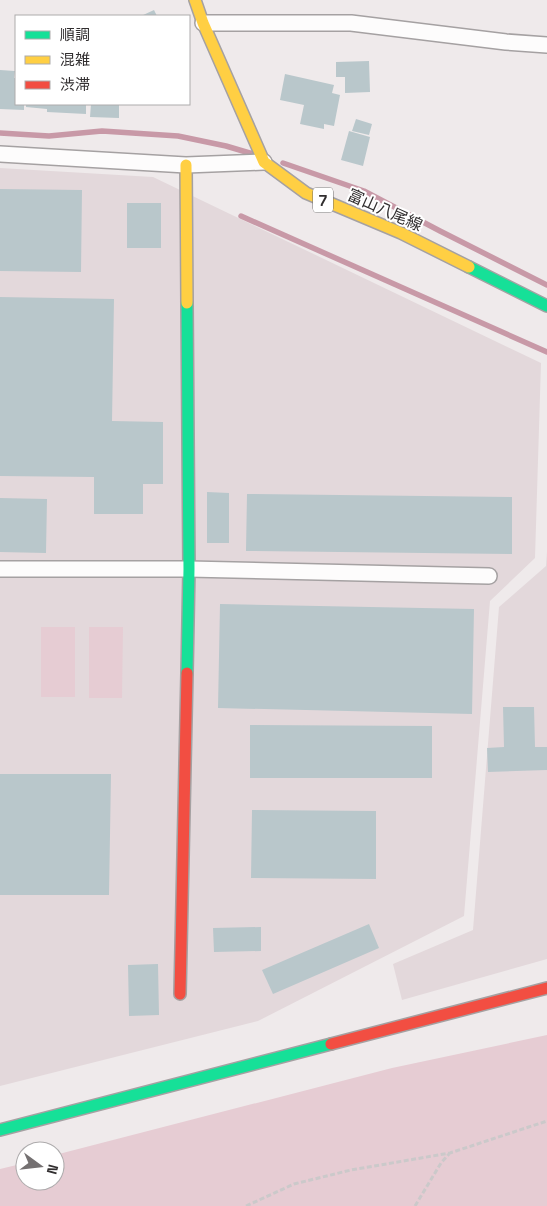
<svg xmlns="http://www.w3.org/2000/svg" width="547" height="1206" font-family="'Space Grotesk','Noto Sans JP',sans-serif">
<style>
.built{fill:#e3d8db}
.green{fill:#e6ccd3}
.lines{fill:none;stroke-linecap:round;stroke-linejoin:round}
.stream{stroke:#c899a7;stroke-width:5.5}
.building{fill:#b9c7cb}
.street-casing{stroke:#a5a1a2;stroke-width:18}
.fast-casing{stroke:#a5a1a2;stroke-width:14}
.slow-casing{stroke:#a5a1a2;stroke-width:14}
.jam-casing{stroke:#a5a1a2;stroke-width:14}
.path{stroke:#cbc9ca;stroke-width:3;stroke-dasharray:5 2.5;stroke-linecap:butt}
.street{stroke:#fdfcfc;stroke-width:15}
.fast{stroke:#16e098;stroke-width:11}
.slow{stroke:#ffcf43;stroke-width:11}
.jam{stroke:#f24e42;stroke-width:11}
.labels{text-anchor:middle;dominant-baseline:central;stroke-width:4;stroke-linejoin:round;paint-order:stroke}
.shield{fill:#fff;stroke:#6f6d6d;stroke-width:1}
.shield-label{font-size:15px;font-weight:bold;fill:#312e2f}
.street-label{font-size:16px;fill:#312e2f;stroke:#fff}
</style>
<rect width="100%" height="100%" fill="#efeaeb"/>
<!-- built -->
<path class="built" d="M0,168L153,177L541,363L535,558L490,601L464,916L258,1021L0,1086Z
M547,552V959L402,1000L393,964L473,930L499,607L546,566Z"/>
<!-- green -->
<path class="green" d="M41,627H75V697H41Z
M89,627H123L122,698H89Z
M547,1035V1206H0V1169L25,1163V1181H55V1155L392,1068Z"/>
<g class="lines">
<!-- stream -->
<path class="stream" d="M0,133L49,136L102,131L178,136L226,146L253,154
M283,163L364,191L440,231L547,285
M241,216L547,352"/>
</g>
<!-- building -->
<path class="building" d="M154,10L157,16H141Z
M369,61L370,92L345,93V77H336V62Z
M0,70L15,71L14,78H16V104H24V110L0,109Z
M285,74L334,85L332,93L340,95L334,126L324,124V129L300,124L304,105L280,100Z
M26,104H86V114L47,112V109L26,107Z
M91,104H119V118L90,117Z
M356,119L372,124L369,135L352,131Z
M349,131L370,137L363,166L341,160Z
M0,189L82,190L81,272L0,271Z
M127,203H161V248H127Z
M0,297L114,299L112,421L163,422V484H143V514H94V477L0,476Z
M207,492L229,493V543H207Z
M247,494L512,497V554L246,551Z
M0,498L47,499L46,553L0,552Z
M220,604L474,609L472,714L218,708Z
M503,707H534L535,747H547V770L488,772L487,748L504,747Z
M250,725L432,726V778H250Z
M0,774H111L109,895H0Z
M252,810L376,811V879L251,878Z
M369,924L379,948L273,994L262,970Z
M261,927V951L214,952L213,928Z
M158,964L159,1015L129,1016L128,965Z"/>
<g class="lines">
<!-- street casing -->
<g class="street-casing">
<path id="street" d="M203,23H351L506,42L547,45
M0,154L186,165L264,162
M0,569H189L489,576"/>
</g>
<!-- fast casing -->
<g class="fast-casing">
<path id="fast" d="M469,267L547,306
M187,673L189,569L187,303
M0,1130L331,1044"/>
</g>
<!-- slow casing -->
<g class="slow-casing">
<path id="slow" d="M195,0L203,23L264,162L306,193L401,233L469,267
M186,165L187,303"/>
</g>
<!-- jam casing -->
<g class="jam-casing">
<path id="jam" d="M180,994L187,673
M331,1044L547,988"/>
</g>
<!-- path -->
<path class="path" d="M246,1206L294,1184L351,1170L450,1153L547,1121
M415,1206L441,1163L449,1154"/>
<!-- street -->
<use href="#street" class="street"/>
<!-- fast -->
<use href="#fast" class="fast"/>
<!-- slow -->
<use href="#slow" class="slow"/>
<!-- jam -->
<use href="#jam" class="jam"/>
</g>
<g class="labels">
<!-- shield labels -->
<rect class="shield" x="313" y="187.5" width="20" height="25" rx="4"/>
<g class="shield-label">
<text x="323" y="200">7</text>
</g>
<!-- street labels -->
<g class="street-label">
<text transform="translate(385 210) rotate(24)">富山八尾線</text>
</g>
</g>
<!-- legend -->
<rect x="15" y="15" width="175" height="90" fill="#ffffff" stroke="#adabac"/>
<rect x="25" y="31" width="25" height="8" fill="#16e098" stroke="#adabac"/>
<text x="60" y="40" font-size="15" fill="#312e2f">順調</text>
<rect x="25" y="56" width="25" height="8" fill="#ffcf43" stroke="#adabac"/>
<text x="60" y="65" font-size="15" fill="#312e2f">混雑</text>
<rect x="25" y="81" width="25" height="8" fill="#f24e42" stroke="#adabac"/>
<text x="60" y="90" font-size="15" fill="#312e2f">渋滞</text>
<!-- north arrow -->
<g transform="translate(40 1166) rotate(105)"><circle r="24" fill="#ffffff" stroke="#adabac"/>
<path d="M0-4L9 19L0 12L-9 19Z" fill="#747071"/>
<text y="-8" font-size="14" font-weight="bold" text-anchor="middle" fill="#312e2f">N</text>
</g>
</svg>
